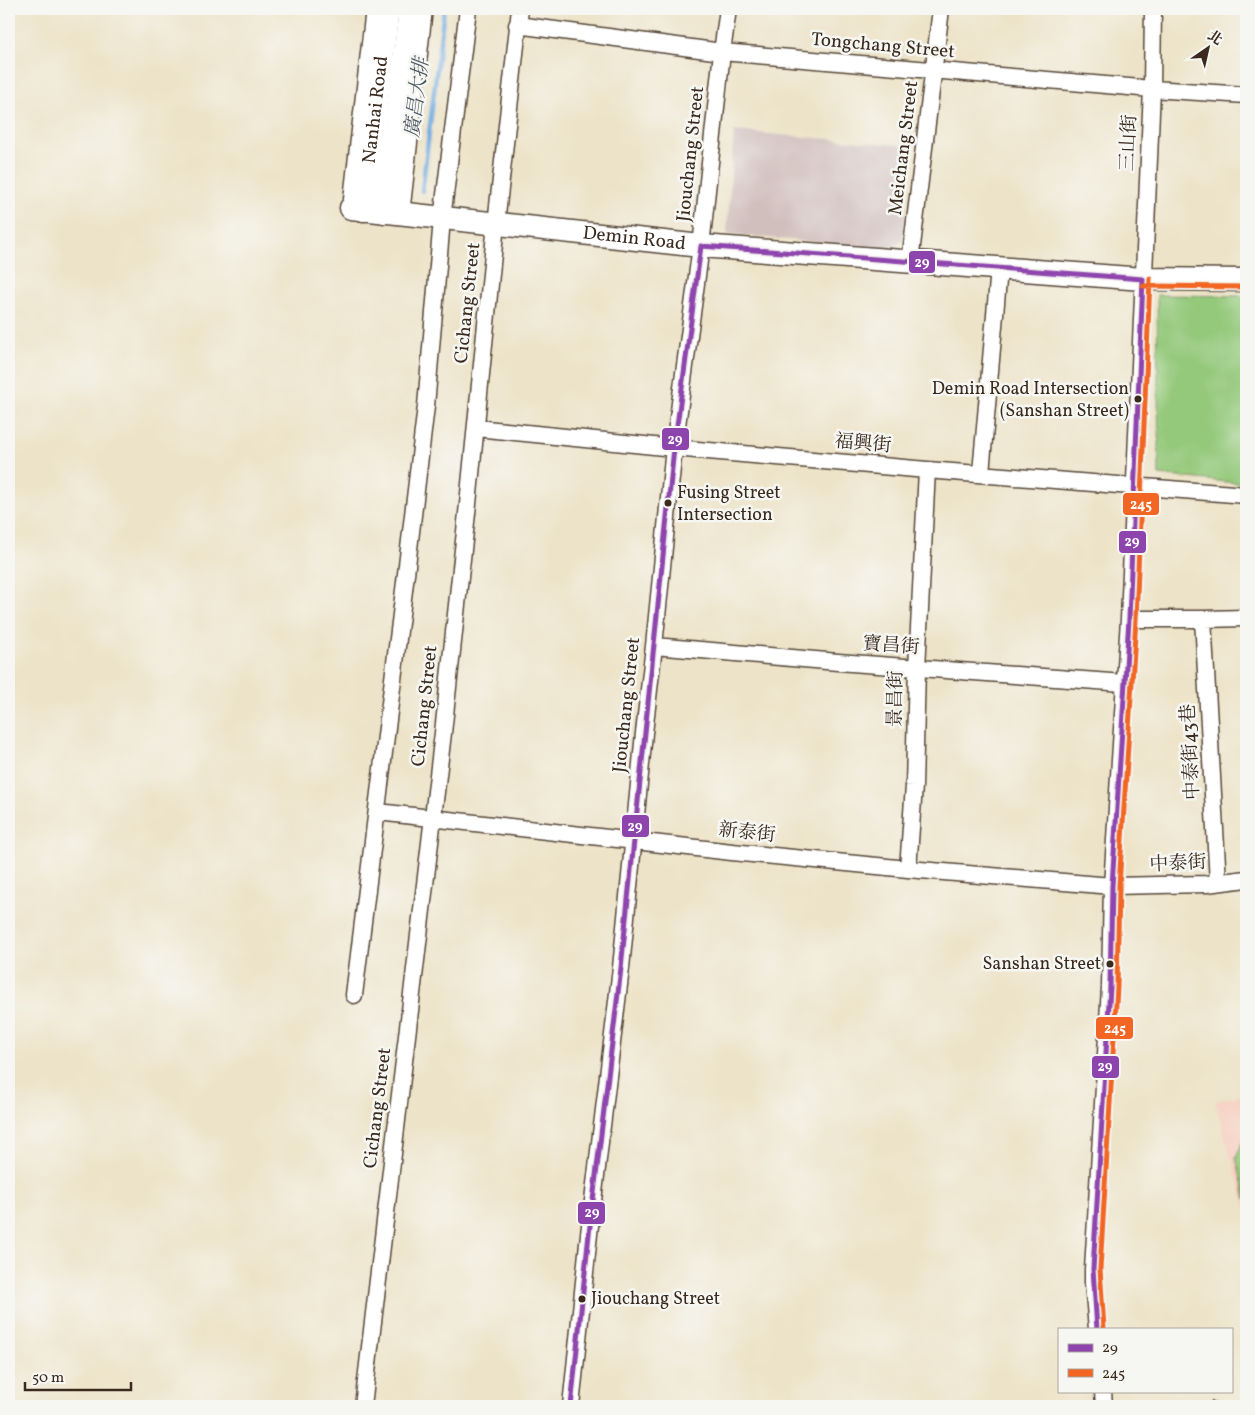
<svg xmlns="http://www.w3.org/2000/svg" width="1255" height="1415" font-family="Vollkorn,'Noto Serif TC',serif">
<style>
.built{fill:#f6d2c3}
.industrial{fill:#d1bfbd}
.green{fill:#94c97b;stroke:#687a4c}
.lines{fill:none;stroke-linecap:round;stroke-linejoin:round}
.stream{stroke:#70abe1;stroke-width:4.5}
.building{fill:#e2948b}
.street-casing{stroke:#564638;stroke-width:19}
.secondary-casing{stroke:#564638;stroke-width:25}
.street{stroke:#fff;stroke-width:16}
.secondary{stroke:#fff;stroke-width:22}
.bus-1-casing{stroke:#f6f6f2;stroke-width:9}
.bus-2-casing{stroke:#f6f6f2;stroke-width:9}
.bus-1{stroke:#8e44ad;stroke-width:5}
.bus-2{stroke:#f26522;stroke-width:5}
.bus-dot{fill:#3b2a1e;stroke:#f6f6f2;stroke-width:2}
.labels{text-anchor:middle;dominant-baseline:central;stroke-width:5;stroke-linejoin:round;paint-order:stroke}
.bus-label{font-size:18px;fill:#3b2a1e;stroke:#f6f6f2;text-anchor:end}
.street-label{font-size:19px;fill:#3b2a1e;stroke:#f6f6f2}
.water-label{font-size:20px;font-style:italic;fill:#4e5762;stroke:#f6f6f2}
.line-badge{stroke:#f6f6f2;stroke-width:2}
.badge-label{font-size:14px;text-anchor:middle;font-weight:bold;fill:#fff}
</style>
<rect width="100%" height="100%" fill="#f6f6f2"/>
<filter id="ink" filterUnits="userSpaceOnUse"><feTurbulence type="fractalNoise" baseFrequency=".02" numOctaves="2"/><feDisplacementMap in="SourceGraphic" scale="10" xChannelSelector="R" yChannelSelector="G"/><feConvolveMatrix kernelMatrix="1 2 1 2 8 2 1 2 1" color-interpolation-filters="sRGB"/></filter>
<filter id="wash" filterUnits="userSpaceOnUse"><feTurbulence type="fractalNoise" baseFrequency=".0096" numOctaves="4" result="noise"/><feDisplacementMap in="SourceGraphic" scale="20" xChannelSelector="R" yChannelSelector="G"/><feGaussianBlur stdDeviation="1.12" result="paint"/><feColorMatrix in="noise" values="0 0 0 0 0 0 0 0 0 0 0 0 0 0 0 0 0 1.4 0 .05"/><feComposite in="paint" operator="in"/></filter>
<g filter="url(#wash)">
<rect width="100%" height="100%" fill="#ede3c8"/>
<!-- built -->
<path class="built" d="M1246,1094V1209L1215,1101Z"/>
<!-- industrial -->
<path class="industrial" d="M734,131L911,146L903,241L887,249L727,234Z"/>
<!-- green -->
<path class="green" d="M1157,295L1246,296V484L1159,475Z
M1246,1133V1199L1236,1158Z"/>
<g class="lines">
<!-- stream -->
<path class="stream" d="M422,191L444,9"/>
</g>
<g id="blocks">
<!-- building -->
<path class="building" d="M1212,1400L1219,1406H1206Z"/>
</g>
</g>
<g filter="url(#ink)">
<use href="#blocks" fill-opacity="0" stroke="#564638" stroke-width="1"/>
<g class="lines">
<!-- street casing -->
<g class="street-casing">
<path id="street" d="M517,25L722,52L1152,89L1246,95
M351,208L374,9
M401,214L424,9
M910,262L941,9
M476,428L674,448L927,470L1246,495
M981,473L999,269
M1129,619H1203L1246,618
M1203,619L1218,882
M654,646L838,662L1124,683
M378,812L732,852L908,869L1112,886L1207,884L1246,879
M908,869L914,786L917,668L927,470
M354,995L406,574L426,406L442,219L468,9
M1097,1329L1093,1283V1269L1110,987L1112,886L1129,619L1152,89L1153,9
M1103,1391L1104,1406
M363,1406L443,733L468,504L496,224L520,9
M571,1406L589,1234L621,968L644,733L654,646L674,448L701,246L722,52L728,9"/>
</g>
<!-- secondary casing -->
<g class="secondary-casing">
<g id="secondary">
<path id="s1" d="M351,208L701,246L1143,279L1246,280"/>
<path id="s2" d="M364,210L388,9"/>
<path d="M385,212L410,9"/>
</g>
</g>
<!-- street -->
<use href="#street" class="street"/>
<!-- secondary -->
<use href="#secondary" class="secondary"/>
<!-- bus-1 casing -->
<g class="bus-1-casing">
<path id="bus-1" d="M701,246L1143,279
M1097,1329L1093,1269L1110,987L1112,886L1129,619L1143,279
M571,1406L589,1234L621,968L674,448L701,246"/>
</g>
<!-- bus-2 casing -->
<g class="bus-2-casing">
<path id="bus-2" d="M1143,286L1246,287
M1104,1328L1100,1269L1117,987L1119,886L1136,619L1150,279"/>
</g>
<!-- bus-1 -->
<use href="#bus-1" class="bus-1"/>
<!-- bus-2 -->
<use href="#bus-2" class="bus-2"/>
</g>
</g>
<!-- markers -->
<g class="bus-dot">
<circle cx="1138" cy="399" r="4.5"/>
<circle cx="668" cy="503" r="4.5"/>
<circle cx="1110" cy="964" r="4.5"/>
<circle cx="582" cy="1299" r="4.5"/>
</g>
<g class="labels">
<!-- bus labels -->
<g class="bus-label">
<text x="1129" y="389">Demin Road Intersection<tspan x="1129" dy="22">(Sanshan Street)</tspan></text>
<text x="677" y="493" text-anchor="start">Fusing Street<tspan x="677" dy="22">Intersection</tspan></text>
<text x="1101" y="964">Sanshan Street</text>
<text x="591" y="1299" text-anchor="start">Jiouchang Street</text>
</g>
<!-- street labels -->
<g class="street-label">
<text transform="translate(883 46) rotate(5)">Tongchang Street</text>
<text stroke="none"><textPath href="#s2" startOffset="101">Nanhai Road</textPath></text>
<text transform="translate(1129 143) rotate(-87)">三山街</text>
<text transform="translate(904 148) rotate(-83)">Meichang Street</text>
<text transform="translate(691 154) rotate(-84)">Jiouchang Street</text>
<text stroke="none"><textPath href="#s1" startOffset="285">Demin Road</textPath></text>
<text transform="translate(468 303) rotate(-84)">Cichang Street</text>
<text transform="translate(863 444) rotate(5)">福興街</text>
<text transform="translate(891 646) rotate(4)">寶昌街</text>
<text transform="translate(896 699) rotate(-89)">景昌街</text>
<text transform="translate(627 705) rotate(-84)">Jiouchang Street</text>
<text transform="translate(425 706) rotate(-84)">Cichang Street</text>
<text transform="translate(1191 752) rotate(-93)">中泰街43巷</text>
<text transform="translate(747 833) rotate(6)">新泰街</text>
<text transform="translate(1178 864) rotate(-3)">中泰街</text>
<text transform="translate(378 1108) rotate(-83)">Cichang Street</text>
</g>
<!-- water labels -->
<g class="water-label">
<text transform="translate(418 98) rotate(-83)">廣昌大排</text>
</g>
</g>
<g class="line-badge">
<rect x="908" y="250" width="28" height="24" rx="5" fill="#8e44ad"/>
<rect x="661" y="427" width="29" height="24" rx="5" fill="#8e44ad"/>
<rect x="1122" y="492" width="38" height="24" rx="5" fill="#f26522"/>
<rect x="1118" y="530" width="29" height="24" rx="5" fill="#8e44ad"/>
<rect x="621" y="814" width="29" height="24" rx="5" fill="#8e44ad"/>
<rect x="1095" y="1016" width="39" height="24" rx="5" fill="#f26522"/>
<rect x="1091" y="1055" width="29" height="24" rx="5" fill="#8e44ad"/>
<rect x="577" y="1201" width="29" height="24" rx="5" fill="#8e44ad"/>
</g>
<g class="badge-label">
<text x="922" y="267">29</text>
<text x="675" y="444">29</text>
<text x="1141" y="509">245</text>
<text x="1132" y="546">29</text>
<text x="635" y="831">29</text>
<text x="1115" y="1033">245</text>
<text x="1105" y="1071">29</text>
<text x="592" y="1217">29</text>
</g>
<!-- margin -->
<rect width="1255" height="1415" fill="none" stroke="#f6f6f2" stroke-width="30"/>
<!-- legend -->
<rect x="1058" y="1328" width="175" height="65" fill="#f6f6f2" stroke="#aba49d"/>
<rect x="1068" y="1344" width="25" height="8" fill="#8e44ad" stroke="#aba49d"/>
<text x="1102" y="1352" font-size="15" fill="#3b2a1e">29</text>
<rect x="1068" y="1369" width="25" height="8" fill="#f26522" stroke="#aba49d"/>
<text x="1102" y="1378" font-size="15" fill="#3b2a1e">245</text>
<!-- north arrow -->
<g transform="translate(1208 48) rotate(34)" stroke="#f6f6f2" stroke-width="4" paint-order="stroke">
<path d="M0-4L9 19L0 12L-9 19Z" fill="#3b2a1e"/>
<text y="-8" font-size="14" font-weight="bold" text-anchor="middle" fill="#3b2a1e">北</text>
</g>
<!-- scale -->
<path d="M25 1382v8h106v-8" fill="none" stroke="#3b2a1e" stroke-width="2.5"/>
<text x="32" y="1382" font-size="15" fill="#3b2a1e" stroke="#f6f6f2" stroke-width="4" paint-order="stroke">50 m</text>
</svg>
